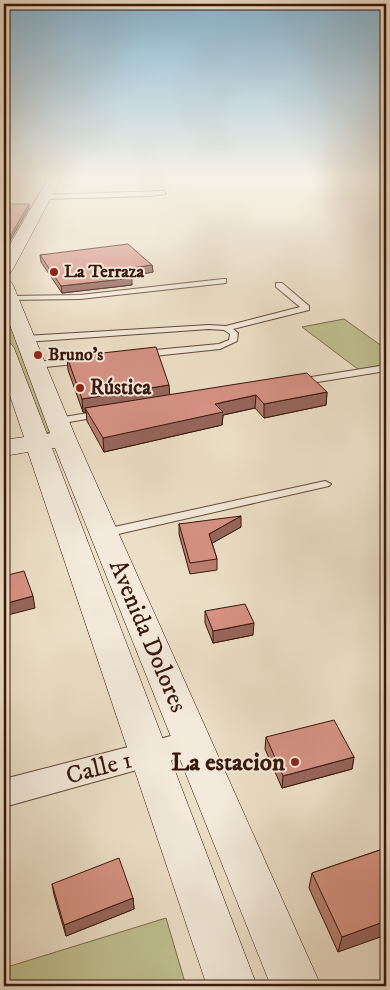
<svg xmlns="http://www.w3.org/2000/svg" width="390" height="990" font-family="'IM FELL DW Pica',serif">
<style>
.green{fill:#c0c090;stroke:#7c6b4d}
.lines{fill:none;stroke-linecap:round;stroke-linejoin:round}
.lane-casing{stroke:#654839;stroke-width:2}
.street-casing{stroke:#654839;stroke-width:2}
.secondary-casing{stroke:#38160a;stroke-width:1}
.lane{fill:#f3eadb;fill-rule:evenodd}
.street{fill:#f3eadb;fill-rule:evenodd}
.secondary{fill:#f3eadb;fill-rule:evenodd}
.wall{fill:#b87e72;stroke:#38160a}
.shaded-wall{fill:#96665c;stroke:#38160a}
.building{fill:#d69284;stroke:#38160a}
.poi-dot{fill:#8f2418;stroke:#f3eadb;stroke-width:2}
.labels{text-anchor:middle;dominant-baseline:central;stroke-width:4;stroke-linejoin:round;paint-order:stroke}
.far-poi-label{font-size:18px;font-weight:bold;fill:#38160a;stroke:#f3eadb;text-anchor:start}
.poi-label{font-size:21px;font-weight:bold;fill:#38160a;stroke:#f3eadb;text-anchor:start}
.near-street-label{font-size:25px;fill:#38160a;stroke:#f3eadb}
.near-poi-label{font-size:25px;font-weight:bold;fill:#38160a;stroke:#f3eadb;text-anchor:end}
</style>
<rect width="100%" height="100%" fill="#ecdfc7"/>
<filter id="stains"><feTurbulence type="fractalNoise" baseFrequency=".004" numOctaves="4"/><feColorMatrix values="0 0 0 0 .2 0 0 0 0 .09 0 0 0 0 .02 0 0 0 .5 -.17"/></filter>
<radialGradient id="worn" r=".72"><stop offset=".6" stop-color="#630" stop-opacity="0"/><stop offset="1" stop-color="#630" stop-opacity=".3"/></radialGradient>
<!-- green -->
<path class="green" d="M4,306L51,432L41,434L4,326Z
M344,319L386,349V364L359,370L302,327Z
M166,918L186,986H4V968Z"/>
<g class="lines">
<!-- lane casing -->
<g class="lane-casing">
<path id="lane" d="M164,191L166,194L149,196L44,199L41,197L44,195Z
M223,279H226V283L80,299L9,300L5,298L9,296L80,295Z
M276,283H282L309,306V310L233,329L238,333L237,341L220,349L144,357L140,354L144,351L219,344L229,340L230,334L224,330L209,329L25,342L21,339L25,336L209,325L226,326L300,307L276,287Z
M81,358L85,361L84,363L36,368L32,365L36,362Z
M386,365V371L299,385L294,382L299,379Z
M100,411L105,414L103,416L58,424L53,421L58,418Z
M325,481L331,484L329,486L105,537L99,533L105,529Z"/>
</g>
<!-- street casing -->
<g class="street-casing">
<path id="street" d="M194,730L205,733L209,742L205,751L4,807V779Z"/>
</g>
<!-- secondary casing -->
<g class="secondary-casing">
<path id="secondary" d="M49,177H62L13,269L10,273L4,274V255Z
M4,280L10,281L13,285L76,438L321,986H271L55,448H52L257,986H207L28,452L4,456V440L24,437L4,378V342L11,344L14,348L47,434L50,433L4,309Z"/>
</g>
<!-- lane -->
<use href="#lane" class="lane"/>
<!-- street -->
<use href="#street" class="street"/>
<!-- secondary -->
<use href="#secondary" class="secondary"/>
</g>
<!-- wall -->
<path class="wall" d="M4,204L29,208L8,244L5,238H4Z
M40,255L152,265L153,272L130,276L132,285L62,293L41,262Z
M67,357L169,395L327,392L326,405L264,418L255,408L223,415L222,425L104,452L87,421L86,412H83L68,370Z
M179,524L241,527L212,543L217,559V570L190,574L179,534Z
M205,611L253,635L213,643L205,623Z
M266,737L354,757L352,769L282,788L265,749Z
M386,848L338,952L309,888L312,873Z
M52,884L133,898L134,909L66,936L54,895Z"/>
<!-- shaded-wall -->
<path class="shaded-wall" d="M29,204V208L8,244V240Z
M152,265L153,272L125,277L124,269Z
M132,278V285L62,293L61,286Z
M169,385L170,398L85,408L86,412H83L82,399Z
M327,392L326,405L264,418V404Z
M256,395L255,408L223,415L222,425L104,452L103,438L215,404Z
M241,516V527L209,545V534Z
M33,596L35,608L4,616V604Z
M254,623L253,635L213,643V631Z
M354,757L352,769L282,788L283,776Z
M133,898L134,909L66,936L64,925Z
M386,921V935L338,952L342,937Z"/>
<!-- building -->
<path class="building" d="M4,204H29L8,240L4,234Z
M128,244L152,265L124,269L132,278L61,286L40,255Z
M156,347L169,385L82,399L67,357Z
M307,373L327,392L264,404L256,395L215,404L223,412L103,438L85,408Z
M241,516L209,534L217,559L190,563L179,524Z
M24,571L33,596L4,604V576Z
M245,604L254,623L213,631L205,611Z
M334,720L354,757L283,776L266,737Z
M386,848V921L342,937L312,873Z
M119,858L133,898L64,925L52,884Z"/>
<!-- sky -->
<linearGradient id="sky" x2="0" y2="1"><stop stop-color="#88b7d4"/><stop offset="0.56" stop-color="#f6f1e6"/><stop offset="1" stop-color="#f6f1e6" stop-opacity="0"/></linearGradient>
<rect width="390" height="316" fill="url(#sky)"/>
<!-- markers -->
<g class="poi-dot">
<circle cx="54" cy="272" r="5"/>
<circle cx="38" cy="355" r="5"/>
<circle cx="80" cy="388" r="5"/>
<circle cx="295" cy="762" r="5"/>
</g>
<g class="labels">
<!-- far-poi labels -->
<g class="far-poi-label">
<text x="64" y="272">La Terraza</text>
<text x="48" y="355">Bruno's</text>
</g>
<!-- poi labels -->
<g class="poi-label">
<text x="90" y="388">Rústica</text>
</g>
<!-- near-street labels -->
<g class="near-street-label">
<text transform="translate(148 636) rotate(67)">Avenida Dolores</text>
<text transform="translate(99 768) rotate(-15)">Calle 1</text>
</g>
<!-- near-poi labels -->
<g class="near-poi-label">
<text x="285" y="762">La estacion</text>
</g>
</g>
<!-- margin -->
<rect width="390" height="990" fill="none" stroke="#ecdfc7" stroke-width="20"/>
<rect x="5" y="5" width="380" height="980" fill="none" stroke="#38160a" stroke-width="2.5"/>
<rect x="10" y="10" width="370" height="970" fill="none" stroke="#38160a"/>
<rect width="100%" height="100%" filter="url(#stains)"/>
<rect width="100%" height="100%" fill="url(#worn)"/>
</svg>
